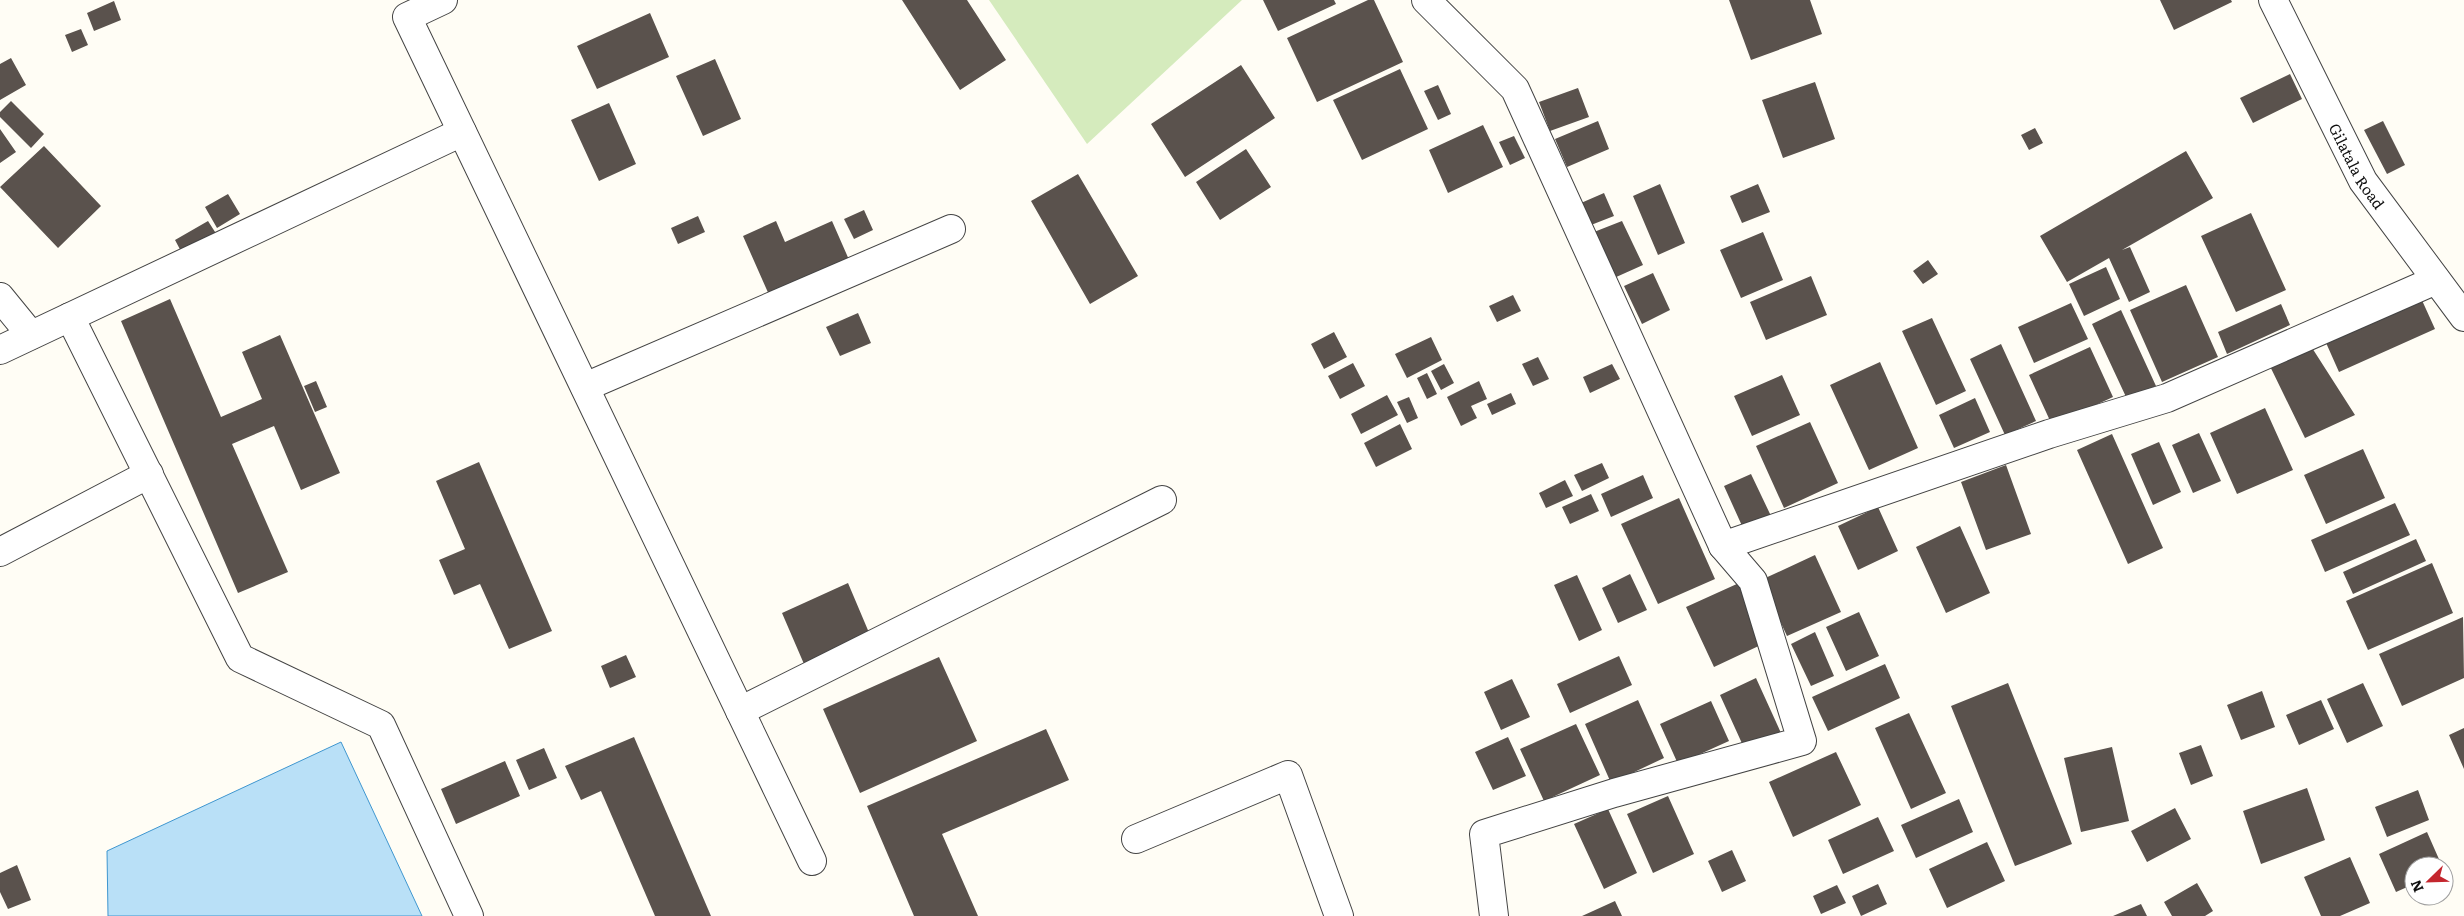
<svg xmlns="http://www.w3.org/2000/svg" width="2464" height="916" font-family="Literata,serif">
<style>
.green{fill:#d5ebbd}
.water{fill:#b9e0f7;stroke:#3f96cf}
.building{fill:#5a524d}
.lines{fill:none;stroke-linecap:round;stroke-linejoin:round}
.minor-casing{stroke:#444;stroke-width:30}
.minor{stroke:#fff;stroke-width:28}
.labels{text-anchor:middle;dominant-baseline:central;stroke-width:5;stroke-linejoin:round;paint-order:stroke}
.street-label{font-size:15px;fill:#111;stroke:#fff}
</style>
<rect width="100%" height="100%" fill="#fffdf5"/>
<!-- green -->
<path class="green" d="M989,0H1242L1087,144Z"/>
<!-- water -->
<path class="water" d="M341,742L422,916H108L107,851Z"/>
<!-- building -->
<path class="building" d="M902,0H967L1006,60L960,90Z
M1263,0H1334L1336,4L1278,31Z
M1368,0H1374L1403,62L1317,102L1287,38Z
M1729,0H1810L1822,34L1751,60Z
M2160,0H2231L2232,2L2174,30Z
M114,1L121,20L94,31L87,13Z
M650,13L669,57L597,89L577,46Z
M81,29L88,45L72,52L65,35Z
M11,58L26,85L0,100V64Z
M715,59L741,119L703,136L676,76Z
M1241,65L1275,118L1185,177L1151,124Z
M1400,69L1428,129L1362,160L1333,100Z
M2290,74L2302,99L2253,123L2240,98Z
M1815,82L1835,139L1783,158L1762,100Z
M1438,85L1451,114L1438,120L1424,91Z
M1578,88L1589,117L1550,131L1539,102Z
M11,101L44,134L31,148L0,117V112Z
M609,103L636,164L599,181L571,120Z
M1598,121L1609,149L1567,167L1555,139Z
M2383,121L2405,165L2387,174L2364,130Z
M1483,125L1503,167L1448,193L1429,150Z
M2035,128L2043,143L2029,150L2021,135Z
M0,129L16,152L0,163Z
M1514,136L1525,158L1510,165L1499,142Z
M44,146L101,206L58,248L0,187Z
M1246,149L1271,187L1220,220L1196,182Z
M2186,151L2213,198L2122,250L2130,247L2150,292L2129,302L2109,258L2067,282L2040,236Z
M1078,174L1138,276L1090,304L1031,201Z
M1660,184L1685,243L1658,255L1633,196Z
M1758,184L1770,212L1742,223L1730,196Z
M1604,193L1614,216L1591,225L1581,203Z
M228,194L240,214L217,228L205,207Z
M864,210L873,230L854,239L844,219Z
M2251,213L2286,290L2236,312L2201,236Z
M698,216L705,232L678,244L671,228Z
M208,221L217,235L183,255L175,240Z
M776,221L785,242L832,221L850,262L770,297L743,236Z
M1622,221L1643,265L1614,278L1594,232Z
M1763,232L1783,280L1741,298L1720,250Z
M1928,260L1938,274L1923,284L1913,271Z
M2106,267L2120,299L2084,316L2069,284Z
M1653,273L1670,310L1642,324L1624,286Z
M1811,276L1827,315L1766,340L1750,302Z
M2411,276L2435,329L2339,372L2315,318Z
M2186,285L2218,357L2162,382L2130,310Z
M1513,295L1521,311L1497,322L1489,306Z
M170,299L221,417L262,399L242,352L280,335L340,473L301,490L274,426L232,444L288,572L238,593L121,321Z
M2071,303L2088,339L2034,363L2018,327Z
M2281,304L2290,325L2227,354L2218,332Z
M2121,310L2156,386L2127,399L2092,324Z
M858,313L871,343L840,356L826,327Z
M1932,318L1966,391L1936,405L1902,331Z
M1334,332L1347,357L1324,369L1311,344Z
M1431,337L1442,360L1407,378L1395,354Z
M2307,340L2355,415L2305,438L2266,358Z
M2001,344L2036,421L2005,435L1970,359Z
M2090,347L2113,397L2052,425L2029,375Z
M1538,357L1549,379L1533,386L1522,364Z
M1880,362L1918,448L1869,470L1830,385Z
M1353,363L1365,386L1340,399L1328,376Z
M1444,364L1454,383L1441,390L1431,371Z
M1612,364L1620,379L1590,393L1583,377Z
M1427,373L1437,394L1427,399L1417,378Z
M1782,375L1800,415L1752,436L1734,396Z
M316,381L327,407L315,412L304,386Z
M1479,381L1487,399L1471,406L1477,418L1461,426L1447,397Z
M1511,393L1516,404L1492,415L1487,404Z
M1387,395L1398,415L1361,434L1351,414Z
M1409,397L1418,418L1407,423L1397,402Z
M1975,398L1990,432L1954,448L1939,415Z
M2265,408L2293,470L2237,494L2210,433Z
M1810,422L1838,483L1784,508L1756,446Z
M1400,424L1412,449L1376,467L1364,443Z
M2199,433L2221,481L2193,493L2172,445Z
M2112,434L2163,548L2128,564L2077,450Z
M2159,442L2181,492L2153,505L2131,454Z
M2363,449L2385,498L2326,524L2304,475Z
M479,462L552,631L509,649L480,584L454,595L439,560L465,549L436,481Z
M1602,463L1609,478L1582,491L1574,475Z
M2006,465L2031,534L1986,550L1961,482Z
M1751,474L1771,516L1743,528L1724,486Z
M1643,475L1653,498L1611,517L1601,494Z
M1565,480L1573,496L1546,508L1539,493Z
M1591,494L1599,511L1570,524L1562,507Z
M1679,498L1715,579L1658,604L1621,524Z
M2395,503L2410,535L2325,572L2311,540Z
M1878,507L1898,551L1858,570L1838,526Z
M1960,526L1990,593L1946,613L1916,547Z
M2416,539L2426,561L2353,594L2343,572Z
M1815,555L1841,612L1787,636L1761,580Z
M2432,563L2453,613L2368,650L2346,601Z
M1630,574L1647,610L1618,623L1602,588Z
M1577,575L1602,630L1579,641L1554,585Z
M848,583L870,635L804,664L782,613Z
M1739,583L1765,643L1714,667L1686,607Z
M1859,612L1879,656L1846,671L1826,627Z
M2463,617L2464,678L2402,706L2379,654Z
M1815,632L1834,676L1811,686L1791,644Z
M626,655L636,677L610,688L601,666Z
M1619,656L1632,685L1570,713L1557,684Z
M939,657L977,741L860,793L823,709Z
M1885,664L1900,698L1828,731L1812,697Z
M1756,678L1781,733L1745,750L1720,695Z
M1512,679L1530,717L1501,730L1484,692Z
M2008,683L2072,844L2015,866L1951,706Z
M2363,683L2383,726L2347,743L2327,699Z
M2262,691L2275,727L2241,740L2227,705Z
M1638,700L1664,758L1611,783L1585,724Z
M2321,700L2334,729L2299,745L2286,715Z
M1711,701L1729,741L1678,764L1660,724Z
M1909,713L1946,793L1911,809L1875,728Z
M1576,724L1600,775L1544,801L1520,749Z
M2464,728V769L2449,735Z
M1046,729L1069,780L942,834L978,916H914L867,806Z
M634,737L711,916H655L601,791L581,800L565,766Z
M1508,737L1526,776L1493,790L1475,752Z
M2201,745L2213,776L2191,785L2179,753Z
M2112,747L2129,821L2081,832L2064,758Z
M544,748L557,778L529,790L516,760Z
M1836,752L1861,805L1793,837L1769,782Z
M505,761L520,796L456,824L441,789Z
M2307,788L2325,840L2261,864L2243,811Z
M2418,790L2429,820L2387,837L2375,807Z
M1668,796L1694,854L1653,873L1627,814Z
M1959,799L1973,832L1916,858L1901,825Z
M2175,808L2191,839L2147,862L2131,831Z
M1608,809L1637,873L1604,889L1574,824Z
M1878,817L1894,851L1843,874L1828,840Z
M2427,832L2442,866H2414V884L2396,892L2379,854Z
M1987,842L2005,881L1947,908L1929,869Z
M1732,850L1746,881L1722,892L1708,861Z
M2350,857L2370,903L2340,916H2321L2304,877Z
M17,865L31,900L8,909L0,892V873Z
M2197,883L2213,911L2205,916H2172L2164,902Z
M1878,884L1887,904L1861,916L1852,896Z
M1837,885L1846,903L1821,914L1813,896Z
M1615,901L1622,916H1582Z
M2141,904L2147,916H2113Z"/>
<g class="lines">
<!-- minor casing -->
<g class="minor-casing">
<g id="minor">
<path d="M443,0L407,17L812,861"/>
<path d="M1426,0L1515,89L1723,546L2049,434L2167,398L2436,280"/>
<path id="s1" d="M2273,0L2363,181L2464,317"/>
<path d="M0,297L31,335"/>
<path d="M70,317L240,658L381,725L469,916"/>
<path d="M0,350L462,132"/>
<path d="M585,387L951,229"/>
<path d="M0,552L149,474"/>
<path d="M740,711L1162,500"/>
<path d="M1136,839L1288,775L1339,916"/>
<path d="M1494,916L1484,834L1614,793L1802,741L1753,581L1723,546"/>
</g>
</g>
<!-- minor -->
<use href="#minor" class="minor"/>
</g>
<g class="labels">
<!-- street labels -->
<g class="street-label">
<text stroke="none"><textPath href="#s1" startOffset="186">Gilatala Road</textPath></text>
</g>
</g>
<!-- north arrow -->
<g transform="translate(2429 881) rotate(247)"><circle r="24" fill="#ffffff" stroke="#a0a0a0"/>
<path d="M0-4L9 19L0 12L-9 19Z" fill="#c4262e"/>
<text y="-8" font-size="14" font-weight="bold" text-anchor="middle" fill="#111111">N</text>
</g>
</svg>
